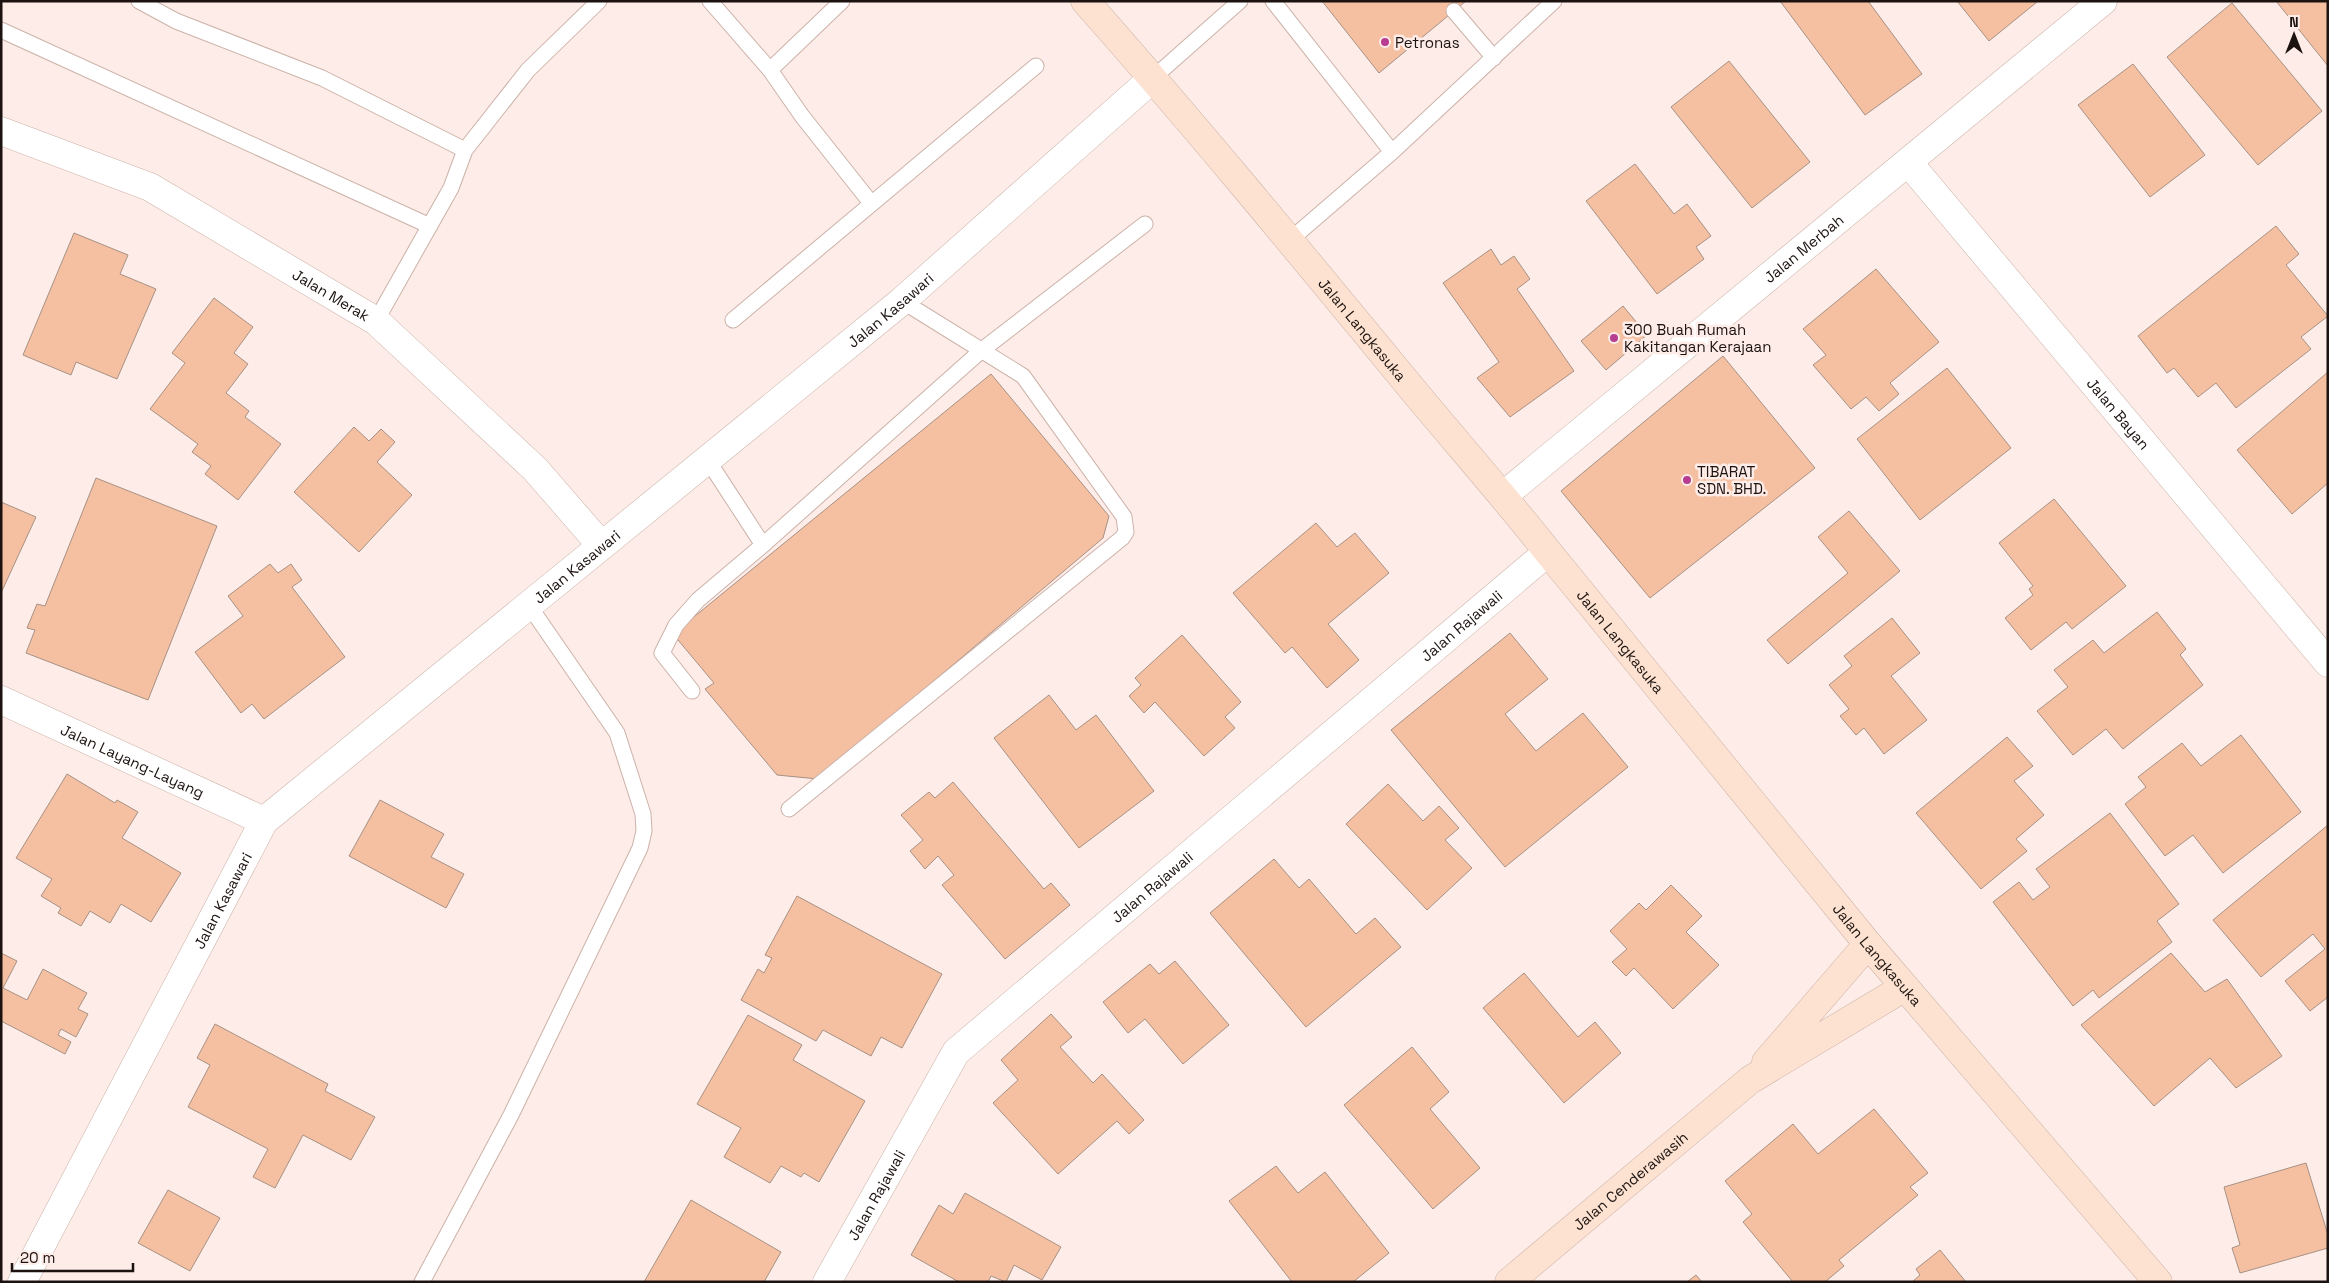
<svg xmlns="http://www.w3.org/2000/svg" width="2329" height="1283" font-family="'Space Grotesk',sans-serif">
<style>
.building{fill:#f5c0a2;stroke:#a79184}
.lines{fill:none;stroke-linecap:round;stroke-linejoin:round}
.lane-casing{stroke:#ccb2a9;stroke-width:17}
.street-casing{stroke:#ccb2a9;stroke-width:29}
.secondary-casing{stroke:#ccb2a9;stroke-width:29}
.lane{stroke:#fff;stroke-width:15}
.street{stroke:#fff;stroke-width:28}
.secondary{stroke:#fde2d1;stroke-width:28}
.poi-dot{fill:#b73d91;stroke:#fdece7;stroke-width:2}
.labels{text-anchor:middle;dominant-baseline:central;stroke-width:5;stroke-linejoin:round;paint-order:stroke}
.poi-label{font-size:15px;fill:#1c1310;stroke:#fdece7;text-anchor:start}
.street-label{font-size:15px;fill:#1c1310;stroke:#fdece7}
</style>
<rect width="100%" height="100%" fill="#fdece7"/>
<!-- building -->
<path class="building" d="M1322,1H1466L1379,73Z
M1780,1H1868L1922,74L1865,115Z
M1957,1H2037V2L1989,41Z
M2276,1H2328V66Z
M2232,3L2322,111L2258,165L2167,57Z
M1729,61L1810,162L1752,208L1671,107Z
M2133,64L2205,155L2150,197L2078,105Z
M1635,164L1674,214L1687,204L1711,236L1696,247L1704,259L1657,294L1586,201Z
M2276,226L2299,254L2286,265L2328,316L2301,337L2311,349L2236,408L2216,383L2198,397L2174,368L2167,373L2138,336Z
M74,233L128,255L120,274L156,289L117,379L76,362L71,375L23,355Z
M1491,249L1501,265L1514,256L1530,279L1517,289L1574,371L1510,417L1477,378L1499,362L1443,283Z
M1876,269L1939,342L1890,383L1899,394L1879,411L1866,397L1851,409L1813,365L1826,355L1803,329Z
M214,298L253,327L234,353L248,364L226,393L249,411L245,417L281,444L238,500L205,474L211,466L192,452L198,444L150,409L185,363L172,353Z
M1623,306L1647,335L1606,370L1581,341Z
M1723,356L1815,468L1650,598L1561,491Z
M1947,368L2011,448L1920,520L1857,439Z
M2328,372V483L2292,514L2237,450Z
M991,374L1109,516L1103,538L818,779L777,775L705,689L714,683L673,634Z
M354,427L369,441L381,429L395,442L377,462L412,495L359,552L294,492Z
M96,478L217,526L148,700L26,653L35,630L27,628L37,604L45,606Z
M2054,499L2126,586L2072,629L2066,622L2031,650L2005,618L2033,595L2029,589L2033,586L1999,543Z
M1,502L36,517L1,593Z
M1849,511L1900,571L1788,664L1767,640L1848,573L1818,537Z
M1316,523L1337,547L1355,533L1389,573L1328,624L1359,660L1327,688L1292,647L1285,653L1233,593Z
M270,564L278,573L291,564L302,580L292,587L345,657L264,719L252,704L241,713L195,652L243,616L228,596Z
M2157,612L2186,649L2180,655L2203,685L2123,749L2106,729L2073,755L2037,711L2068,687L2054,670L2093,640L2104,653Z
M1892,618L1920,653L1891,676L1927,720L1884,754L1864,728L1856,735L1840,716L1849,709L1829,685L1852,666L1844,656Z
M1510,633L1548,679L1505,714L1536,751L1583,713L1628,767L1505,867L1391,730Z
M1182,635L1241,702L1225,717L1235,728L1204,756L1155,702L1144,713L1129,696L1141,685L1135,678Z
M1049,695L1076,730L1096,715L1154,791L1079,848L994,738Z
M2241,735L2301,812L2223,873L2193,835L2165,856L2125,804L2146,787L2138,777L2182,743L2201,766Z
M2007,737L2033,766L2014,781L2044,815L2016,839L2027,851L1981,889L1916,813Z
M67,774L115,803L117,800L138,812L122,838L181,873L151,922L121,904L110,923L90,911L81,926L58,913L61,908L41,896L52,879L16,858Z
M953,782L1044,889L1051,883L1070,905L1005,959L942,885L954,875L938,856L925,869L910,851L923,840L901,815L929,792L935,798Z
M1388,784L1423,821L1439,806L1459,828L1445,840L1472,868L1427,910L1346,824Z
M380,800L444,834L431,857L464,874L446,908L349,856Z
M2110,813L2179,904L2157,921L2172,942L2099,998L2093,990L2073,1006L1993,902L2019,882L2033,900L2050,887L2036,869Z
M2328,825V997L2310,1011L2285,981L2325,949L2313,934L2261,977L2213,920Z
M1274,859L1299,888L1309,879L1356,934L1375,918L1401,947L1306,1027L1210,913Z
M1671,885L1702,916L1686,932L1719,965L1673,1009L1634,968L1626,976L1612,962L1627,949L1610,931L1639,903L1646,910Z
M797,896L942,974L902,1048L881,1037L871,1056L823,1030L816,1041L741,1000L758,969L764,973L772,958L765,955Z
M1,953L17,961L3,988L27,1000L43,969L87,993L78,1009L88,1014L76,1037L61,1029L58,1035L71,1042L65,1054L1,1021Z
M2171,953L2205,992L2227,979L2282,1056L2236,1088L2210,1058L2154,1106L2081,1025Z
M1175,961L1229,1025L1183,1064L1145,1019L1128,1033L1103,1002L1150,964L1159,974Z
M1524,973L1578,1037L1595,1022L1621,1053L1564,1103L1483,1008Z
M1051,1014L1072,1037L1060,1047L1093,1083L1102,1074L1144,1120L1129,1134L1117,1121L1058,1174L993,1103L1018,1080L1001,1060Z
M748,1015L802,1045L793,1060L865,1101L819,1182L804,1173L801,1177L781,1166L770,1183L724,1157L741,1128L697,1104Z
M215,1024L328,1084L325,1091L375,1117L351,1160L303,1135L275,1188L253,1177L268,1149L188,1107L210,1065L197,1058Z
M1412,1047L1449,1092L1430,1109L1480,1168L1433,1209L1344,1105Z
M1874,1109L1928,1173L1910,1187L1918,1195L1839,1260L1844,1266L1825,1282H1793L1743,1222L1752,1214L1725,1181L1793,1124L1818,1154Z
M2306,1163L2328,1235V1248L2240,1273L2232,1248L2240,1245L2224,1187Z
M1276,1166L1298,1193L1325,1172L1389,1253L1353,1282H1292L1229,1201Z
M168,1190L220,1218L190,1271L138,1243Z
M965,1193L1061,1247L1042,1280L1014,1265L1006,1282L991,1276L988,1282H959L911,1255L939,1205L953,1214Z
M691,1200L781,1252L764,1282H644Z
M1940,1250L1966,1282H1912L1920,1275L1916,1269Z
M1696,1275L1702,1282H1687Z"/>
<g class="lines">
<!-- lane casing -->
<g class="lane-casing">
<path id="lane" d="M139,1L176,21L322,78L465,150L451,188L376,321
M710,1L770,70L802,116L871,203
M1273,1L1392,152
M1454,11L1494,58
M1,30L430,226
M770,70L842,1
M1153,78L1240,1
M465,150L528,70L599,1
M1290,240L1392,152L1554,1
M733,320L1036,66
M707,459L763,545
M692,691L662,653L676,625L698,600L763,545L982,350L1145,224
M789,809L1122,538L1126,532L1124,517L1023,376L902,301
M422,1282L511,1115L640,848L644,831L643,814L617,733L528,604"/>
</g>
<!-- street casing -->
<g class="street-casing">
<g id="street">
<path id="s1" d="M1,131L150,187L376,321L535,469L601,545"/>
<path id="s2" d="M1908,162L2328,663"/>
<path id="s3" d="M1504,495L2103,1"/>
<path id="s4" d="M1,700L264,821"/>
<path id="s5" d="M22,1282L264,821L902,301L1153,78"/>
<path id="s6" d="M827,1282L956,1052L1548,552"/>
</g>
</g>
<!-- secondary casing -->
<g class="secondary-casing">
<g id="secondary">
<path id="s7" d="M1085,1C1193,123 1296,248 1399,373C1448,433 1500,491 1548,552L1868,944L2158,1282"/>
<path d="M1766,1062L1868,944"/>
<path id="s8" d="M1509,1282L1750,1080L1905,987"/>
</g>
</g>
<!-- lane -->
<use href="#lane" class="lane"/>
<!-- street -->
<use href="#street" class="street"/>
<!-- secondary -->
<use href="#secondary" class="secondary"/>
</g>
<!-- markers -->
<g class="poi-dot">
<circle cx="1385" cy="42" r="5"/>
<circle cx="1614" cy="338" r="5"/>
<circle cx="1687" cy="480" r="5"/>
</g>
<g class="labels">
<!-- poi labels -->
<g class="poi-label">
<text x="1395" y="42">Petronas</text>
<text x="1624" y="329">300 Buah Rumah<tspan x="1624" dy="17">Kakitangan Kerajaan</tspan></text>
<text x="1697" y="471">TIBARAT<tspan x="1697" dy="17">SDN. BHD.</tspan></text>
</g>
<!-- street labels -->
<g class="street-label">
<text stroke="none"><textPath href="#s3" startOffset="388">Jalan Merbah</textPath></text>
<text stroke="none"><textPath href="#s1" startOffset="370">Jalan Merak</textPath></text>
<text stroke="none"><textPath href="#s5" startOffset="1329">Jalan Kasawari</textPath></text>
<text stroke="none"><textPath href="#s7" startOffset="430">Jalan Langkasuka</textPath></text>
<text stroke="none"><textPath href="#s2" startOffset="328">Jalan Bayan</textPath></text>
<text stroke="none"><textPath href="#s5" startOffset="924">Jalan Kasawari</textPath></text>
<text stroke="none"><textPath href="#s6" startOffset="925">Jalan Rajawali</textPath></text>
<text stroke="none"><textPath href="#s7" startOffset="835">Jalan Langkasuka</textPath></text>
<text stroke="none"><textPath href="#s4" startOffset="145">Jalan Layang-Layang</textPath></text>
<text stroke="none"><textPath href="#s6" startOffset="520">Jalan Rajawali</textPath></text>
<text stroke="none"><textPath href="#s5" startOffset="431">Jalan Kasawari</textPath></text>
<text stroke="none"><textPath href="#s7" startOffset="1240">Jalan Langkasuka</textPath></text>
<text stroke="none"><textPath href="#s8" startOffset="158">Jalan Cenderawasih</textPath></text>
<text stroke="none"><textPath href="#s6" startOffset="100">Jalan Rajawali</textPath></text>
</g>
</g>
<!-- border -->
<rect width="2329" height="1283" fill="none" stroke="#1c1310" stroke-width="5"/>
<!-- north arrow -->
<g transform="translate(2294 35)" stroke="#fdece7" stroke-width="4" paint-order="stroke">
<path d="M0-4L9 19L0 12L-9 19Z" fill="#1c1310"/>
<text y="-8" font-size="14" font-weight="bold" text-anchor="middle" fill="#1c1310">N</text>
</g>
<!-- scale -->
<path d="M12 1263v8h121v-8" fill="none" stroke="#1c1310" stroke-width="2.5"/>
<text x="20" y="1263" font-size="15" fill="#1c1310" stroke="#fdece7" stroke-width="4" paint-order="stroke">20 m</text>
</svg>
